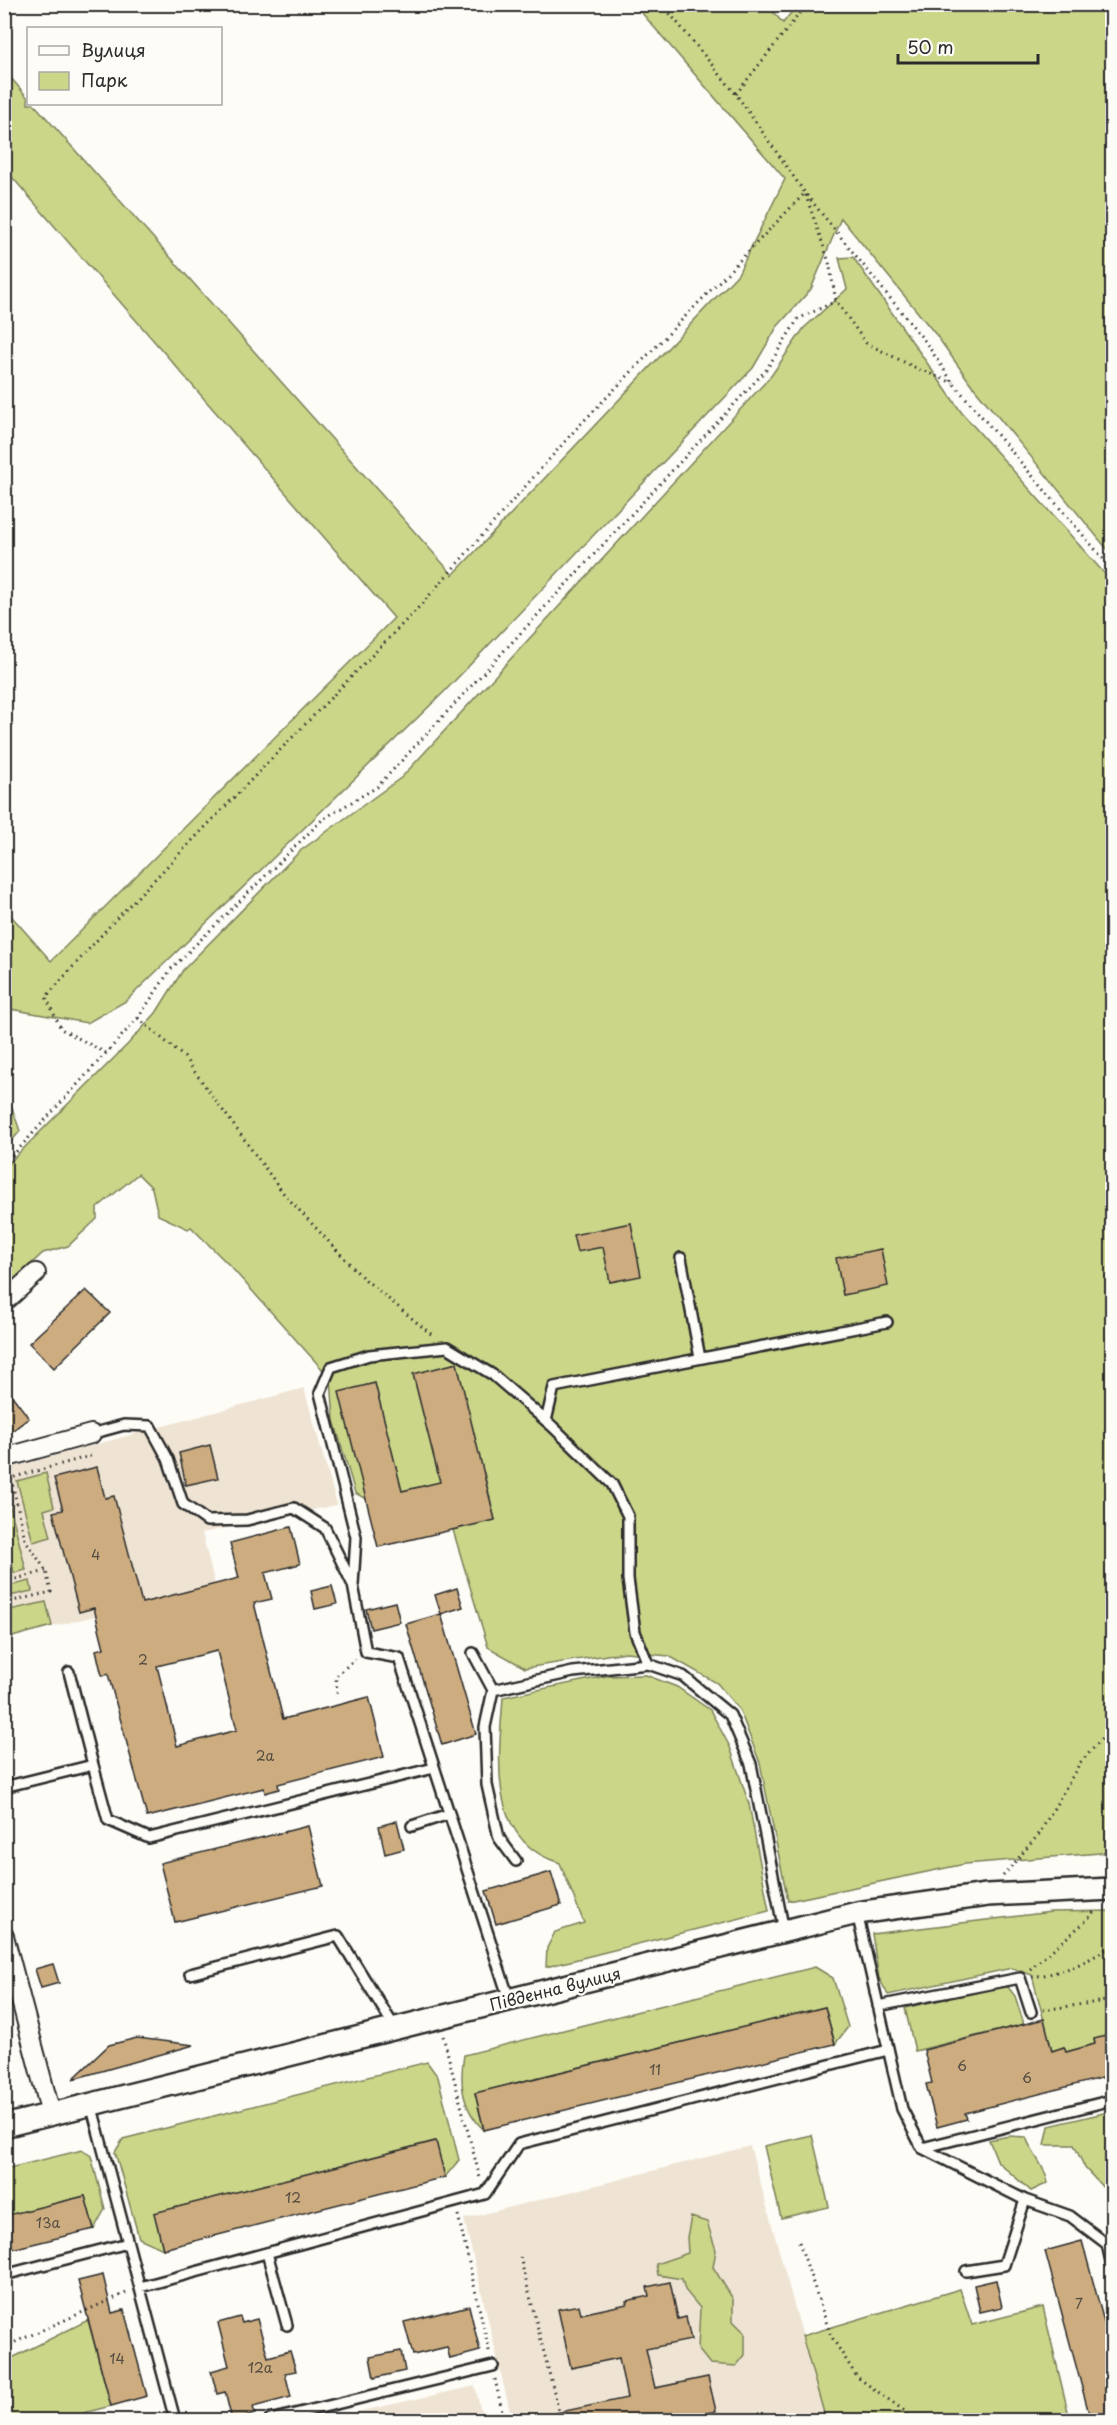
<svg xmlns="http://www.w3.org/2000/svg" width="1117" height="2425" font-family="'Playpen Sans',sans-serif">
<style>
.built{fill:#efe4d3}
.green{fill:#cbd689;stroke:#7b805a;stroke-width:1.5}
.building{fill:#cdad80;stroke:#2b2b2b;stroke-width:1.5;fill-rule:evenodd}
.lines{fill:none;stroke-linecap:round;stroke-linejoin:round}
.service-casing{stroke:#2b2b2b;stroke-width:14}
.minor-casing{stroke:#2b2b2b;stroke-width:22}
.tertiary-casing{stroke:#2b2b2b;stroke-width:26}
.path{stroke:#2b2b2b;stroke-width:3;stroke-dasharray:1.5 4.5;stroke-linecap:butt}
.service{stroke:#fdfcf7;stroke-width:9}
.minor{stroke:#fdfcf7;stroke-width:18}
.tertiary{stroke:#fdfcf7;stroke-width:21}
.labels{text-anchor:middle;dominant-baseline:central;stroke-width:4.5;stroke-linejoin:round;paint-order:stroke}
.number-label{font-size:14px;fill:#544c40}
.street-label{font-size:16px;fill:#2b2b2b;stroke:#fdfcf7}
</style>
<rect width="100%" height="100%" fill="#fdfcf7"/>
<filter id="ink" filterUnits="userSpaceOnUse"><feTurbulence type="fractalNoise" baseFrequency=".0167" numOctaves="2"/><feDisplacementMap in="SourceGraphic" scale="12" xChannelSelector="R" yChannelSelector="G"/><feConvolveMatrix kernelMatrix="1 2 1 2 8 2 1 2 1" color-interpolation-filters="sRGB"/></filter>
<g filter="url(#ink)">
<!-- built -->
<path class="built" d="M304,1388L337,1505L202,1533L215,1585L5,1639L4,1474L9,1468Z
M750,2146L826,2420H512L464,2219Z
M475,2386L483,2420H321Z"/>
<!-- green -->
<path class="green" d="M635,5H767L783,23L797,5H1112V555L971,384L937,336L841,218L811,289L777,327L753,368L444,692L126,1001L87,1023L5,1008V909L51,961L394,618L5,169V71L28,98V104H34L453,575L738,274L785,179Z
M853,257L962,413L1112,582V1852L965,1864L788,1901L760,1763L740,1711L717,1683L669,1656L626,1652L525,1668L488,1647L453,1530L495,1520L484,1473L366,1499L355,1493L334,1420L331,1379L230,1266L191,1227L188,1229L158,1215L152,1188L138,1174L97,1208V1219L68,1246L43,1253L5,1288V1167L128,1044L156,1013L183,970L300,851L402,777L771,376L804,328L847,289L839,258Z
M5,1102L11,1105L20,1131L5,1149Z
M46,1473L54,1507L44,1510L51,1537L33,1542L17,1481Z
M6,1490L26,1570L14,1573L5,1533Z
M30,1581L32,1591L5,1597V1587Z
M46,1602L52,1626L5,1639V1611Z
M646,1675L677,1687L710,1710L730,1747L749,1804L769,1911L546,1967L547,1948L555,1932L584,1923L560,1863C486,1841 499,1758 503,1697L606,1676Z
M1112,1911V2036L1094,2039L1095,2044L1066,2052L1064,2047L1052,2051L1032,1975L1012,1968L888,1995L879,1978L872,1934L1051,1912Z
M815,1967L833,1978L848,2027L835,2044L825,2007L475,2093L484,2130C462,2109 459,2084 464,2055Z
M994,1987H1008L1015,1996L1024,2024L915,2051L905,2008Z
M427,2062L438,2077L459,2160L445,2177L435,2141L155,2213L163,2249L139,2238L115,2152L123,2139Z
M1112,2111V2194L1108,2193L1085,2168L1074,2145H1045L1049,2126Z
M812,2135L829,2207L781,2218L764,2146Z
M1009,2136L1026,2137C1032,2155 1045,2165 1048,2183L1031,2191L998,2162L989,2140Z
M82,2150L91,2156L105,2209L94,2229L85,2196L5,2216V2169Z
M691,2217L707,2222L716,2250L713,2267L733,2299V2321L745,2333V2355L736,2366L710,2364L698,2349L700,2308L685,2290L682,2279L658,2275L656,2264L688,2253L687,2237Z
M960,2289L972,2325L1043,2307L1070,2420H826L802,2336Z
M88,2320L111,2406L56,2420H5L4,2362Z"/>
<!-- building -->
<path class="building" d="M631,1223L641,1276L610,1282L603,1247L577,1252L573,1235Z
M881,1249L888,1286L843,1295L836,1258Z
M86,1290L110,1313L54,1368L29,1343Z
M457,1363L495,1520L378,1547L339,1392L375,1383L402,1491L440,1482L413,1374Z
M4,1385L29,1418L4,1437Z
M210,1445L218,1478L186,1485L179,1453Z
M97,1467L105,1498L114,1496L142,1603L239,1578L230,1543L291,1527L300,1564L265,1573L272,1599L254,1603L283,1719L369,1697L384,1757L278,1784L279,1789L265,1793L264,1788L147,1817L108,1674L102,1676L96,1650L104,1648L94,1608L79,1612L53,1512L63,1510L54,1478ZM217,1651L237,1730L177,1746L157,1666Z
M332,1586L337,1604L315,1609L311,1591Z
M457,1588L463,1607L441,1614L435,1595Z
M395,1602L400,1622L371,1629L366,1609Z
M441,1614L476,1734L442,1745L406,1624Z
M397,1821L404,1849L385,1854L379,1826Z
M308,1826L323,1886L175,1922L160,1863Z
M551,1872L561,1905L496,1924L486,1891Z
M53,1964L59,1983L41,1988L35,1969Z
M825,2007L835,2044L484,2130L475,2093Z
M1044,2019L1052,2051L1064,2047L1066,2052L1095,2044L1094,2039L1113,2034V2075L965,2113L967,2119L937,2127L926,2084L932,2083L924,2050Z
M137,2038L194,2045L73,2079L109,2045Z
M436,2141L445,2177L163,2249L154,2213Z
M85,2196L94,2229L4,2251V2216Z
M1082,2241L1113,2355V2421H1091L1045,2251Z
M103,2275L112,2313L124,2310L147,2396L111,2406L78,2281Z
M996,2280L1002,2307L980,2312L974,2285Z
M670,2282L678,2319L686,2317L691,2340L646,2349L655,2388L708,2377L716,2411L671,2421H552L551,2414L627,2398L619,2358L571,2368L558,2309L579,2305L581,2314L627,2304L626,2301L649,2296L647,2287Z
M469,2306L480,2351L450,2359L447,2347L413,2355L404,2322Z
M240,2317L242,2323L257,2319L268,2357L290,2351L296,2371L285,2373L291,2397L253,2407L255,2414L232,2420L225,2392L217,2394L211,2371L229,2366L218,2323Z
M401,2351L405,2371L374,2378L370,2357Z"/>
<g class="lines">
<!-- service casing -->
<g class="service-casing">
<path id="service" d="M681,1258L700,1358
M546,1421L554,1387L887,1322
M91,1434L124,1425L150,1426L168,1459L183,1504L207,1521L247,1520L294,1508L325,1528L352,1583
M473,1653L493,1690L485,1727L487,1785L499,1838L516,1861
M69,1672L93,1765
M493,1690L573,1672L648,1664L683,1676L730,1715L751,1764L784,1931
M4,1787L93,1765L108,1820L149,1838L434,1768
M412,1826L449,1814
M857,1913L902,2109L922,2148L1025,2200L1070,2216L1107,2244H1112
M190,1974L338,1936L395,2028
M509,1999L399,1658L366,1652L353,1585L356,1537L320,1393L331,1367L369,1355L447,1347L493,1375L552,1426L612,1484L628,1516V1579L635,1632L648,1664
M878,2006L1020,1978L1031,2012
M91,2104L175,2420
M922,2148L1112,2100
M1107,2244L1112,2266
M267,2253L287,2325
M966,2271L1004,2265L1025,2200
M4,2275L128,2243
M140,2287L485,2194L519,2144L888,2050
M270,2420L493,2366"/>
</g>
<!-- minor casing -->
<g class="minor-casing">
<path id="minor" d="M4,1302L36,1273
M4,1458L91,1434
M4,1936L51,2114"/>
</g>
<!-- tertiary casing -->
<g class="tertiary-casing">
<path id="tertiary" d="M4,2126L857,1913L987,1895L1112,1889"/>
</g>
<!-- path -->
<path class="path" d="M662,4L736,94L805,193L924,340L953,383L1112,569
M736,94L807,4
M138,1018L184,1057L284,1194L362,1277L432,1335
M106,1053L61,1029L46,997L115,920L420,606L575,430L805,193L829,262L836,301L866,343L916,368L953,383
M4,1165L138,1018L171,969L323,819L377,787L766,370L798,319L836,301
M4,1551L12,1580
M4,1582L46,1571
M4,1603L51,1592L46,1571L25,1539L11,1478L94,1455
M337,1693L336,1676L355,1659
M1003,1876L1039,1834L1080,1763L1112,1727
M1030,1969L1086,1921L1096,1909
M1032,1977C1065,1972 1085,1964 1112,1945
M1043,2010L1112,2000
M443,2036L480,2178
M458,2215L490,2355
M799,2242L831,2336L857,2377L906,2412L909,2420
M520,2257L561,2420
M4,2347L126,2293
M495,2379L504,2420"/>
<!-- service -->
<use href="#service" class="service"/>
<!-- minor -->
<use href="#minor" class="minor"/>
<!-- tertiary -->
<use href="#tertiary" class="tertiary"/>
</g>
</g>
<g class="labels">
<!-- number labels -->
<g class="number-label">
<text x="96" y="1554">4</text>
<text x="143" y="1659">2</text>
<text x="265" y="1755">2а</text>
<text x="962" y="2065">6</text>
<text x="655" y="2069">11</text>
<text x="1027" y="2077">6</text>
<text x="293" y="2197">12</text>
<text x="48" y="2222">13а</text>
<text x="1079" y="2303">7</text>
<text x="117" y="2358">14</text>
<text x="260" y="2367">12а</text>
</g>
<!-- street labels -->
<g class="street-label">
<text transform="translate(555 1988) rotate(-14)">Південна вулиця</text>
</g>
</g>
<!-- margin -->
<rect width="1117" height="2425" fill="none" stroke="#fdfcf7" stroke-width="24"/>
<rect x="12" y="12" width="1093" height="2401" fill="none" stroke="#2b2b2b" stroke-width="2" filter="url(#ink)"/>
<!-- legend -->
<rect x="27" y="27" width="195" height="78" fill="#fdfcf7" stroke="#a9a8a5" stroke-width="1.5"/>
<rect x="39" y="46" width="30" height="9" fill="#fdfcf7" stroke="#a9a8a5" stroke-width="1.5"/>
<text x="81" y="57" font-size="18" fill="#2b2b2b">Вулиця</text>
<rect x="39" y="72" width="30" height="18" fill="#cbd689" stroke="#a9a8a5" stroke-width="1.5"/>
<text x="81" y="87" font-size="18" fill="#2b2b2b">Парк</text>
<!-- scale -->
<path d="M898 54v9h140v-9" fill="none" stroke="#2b2b2b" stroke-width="3"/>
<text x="907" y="54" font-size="18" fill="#2b2b2b" stroke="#fdfcf7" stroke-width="4.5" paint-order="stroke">50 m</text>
</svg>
